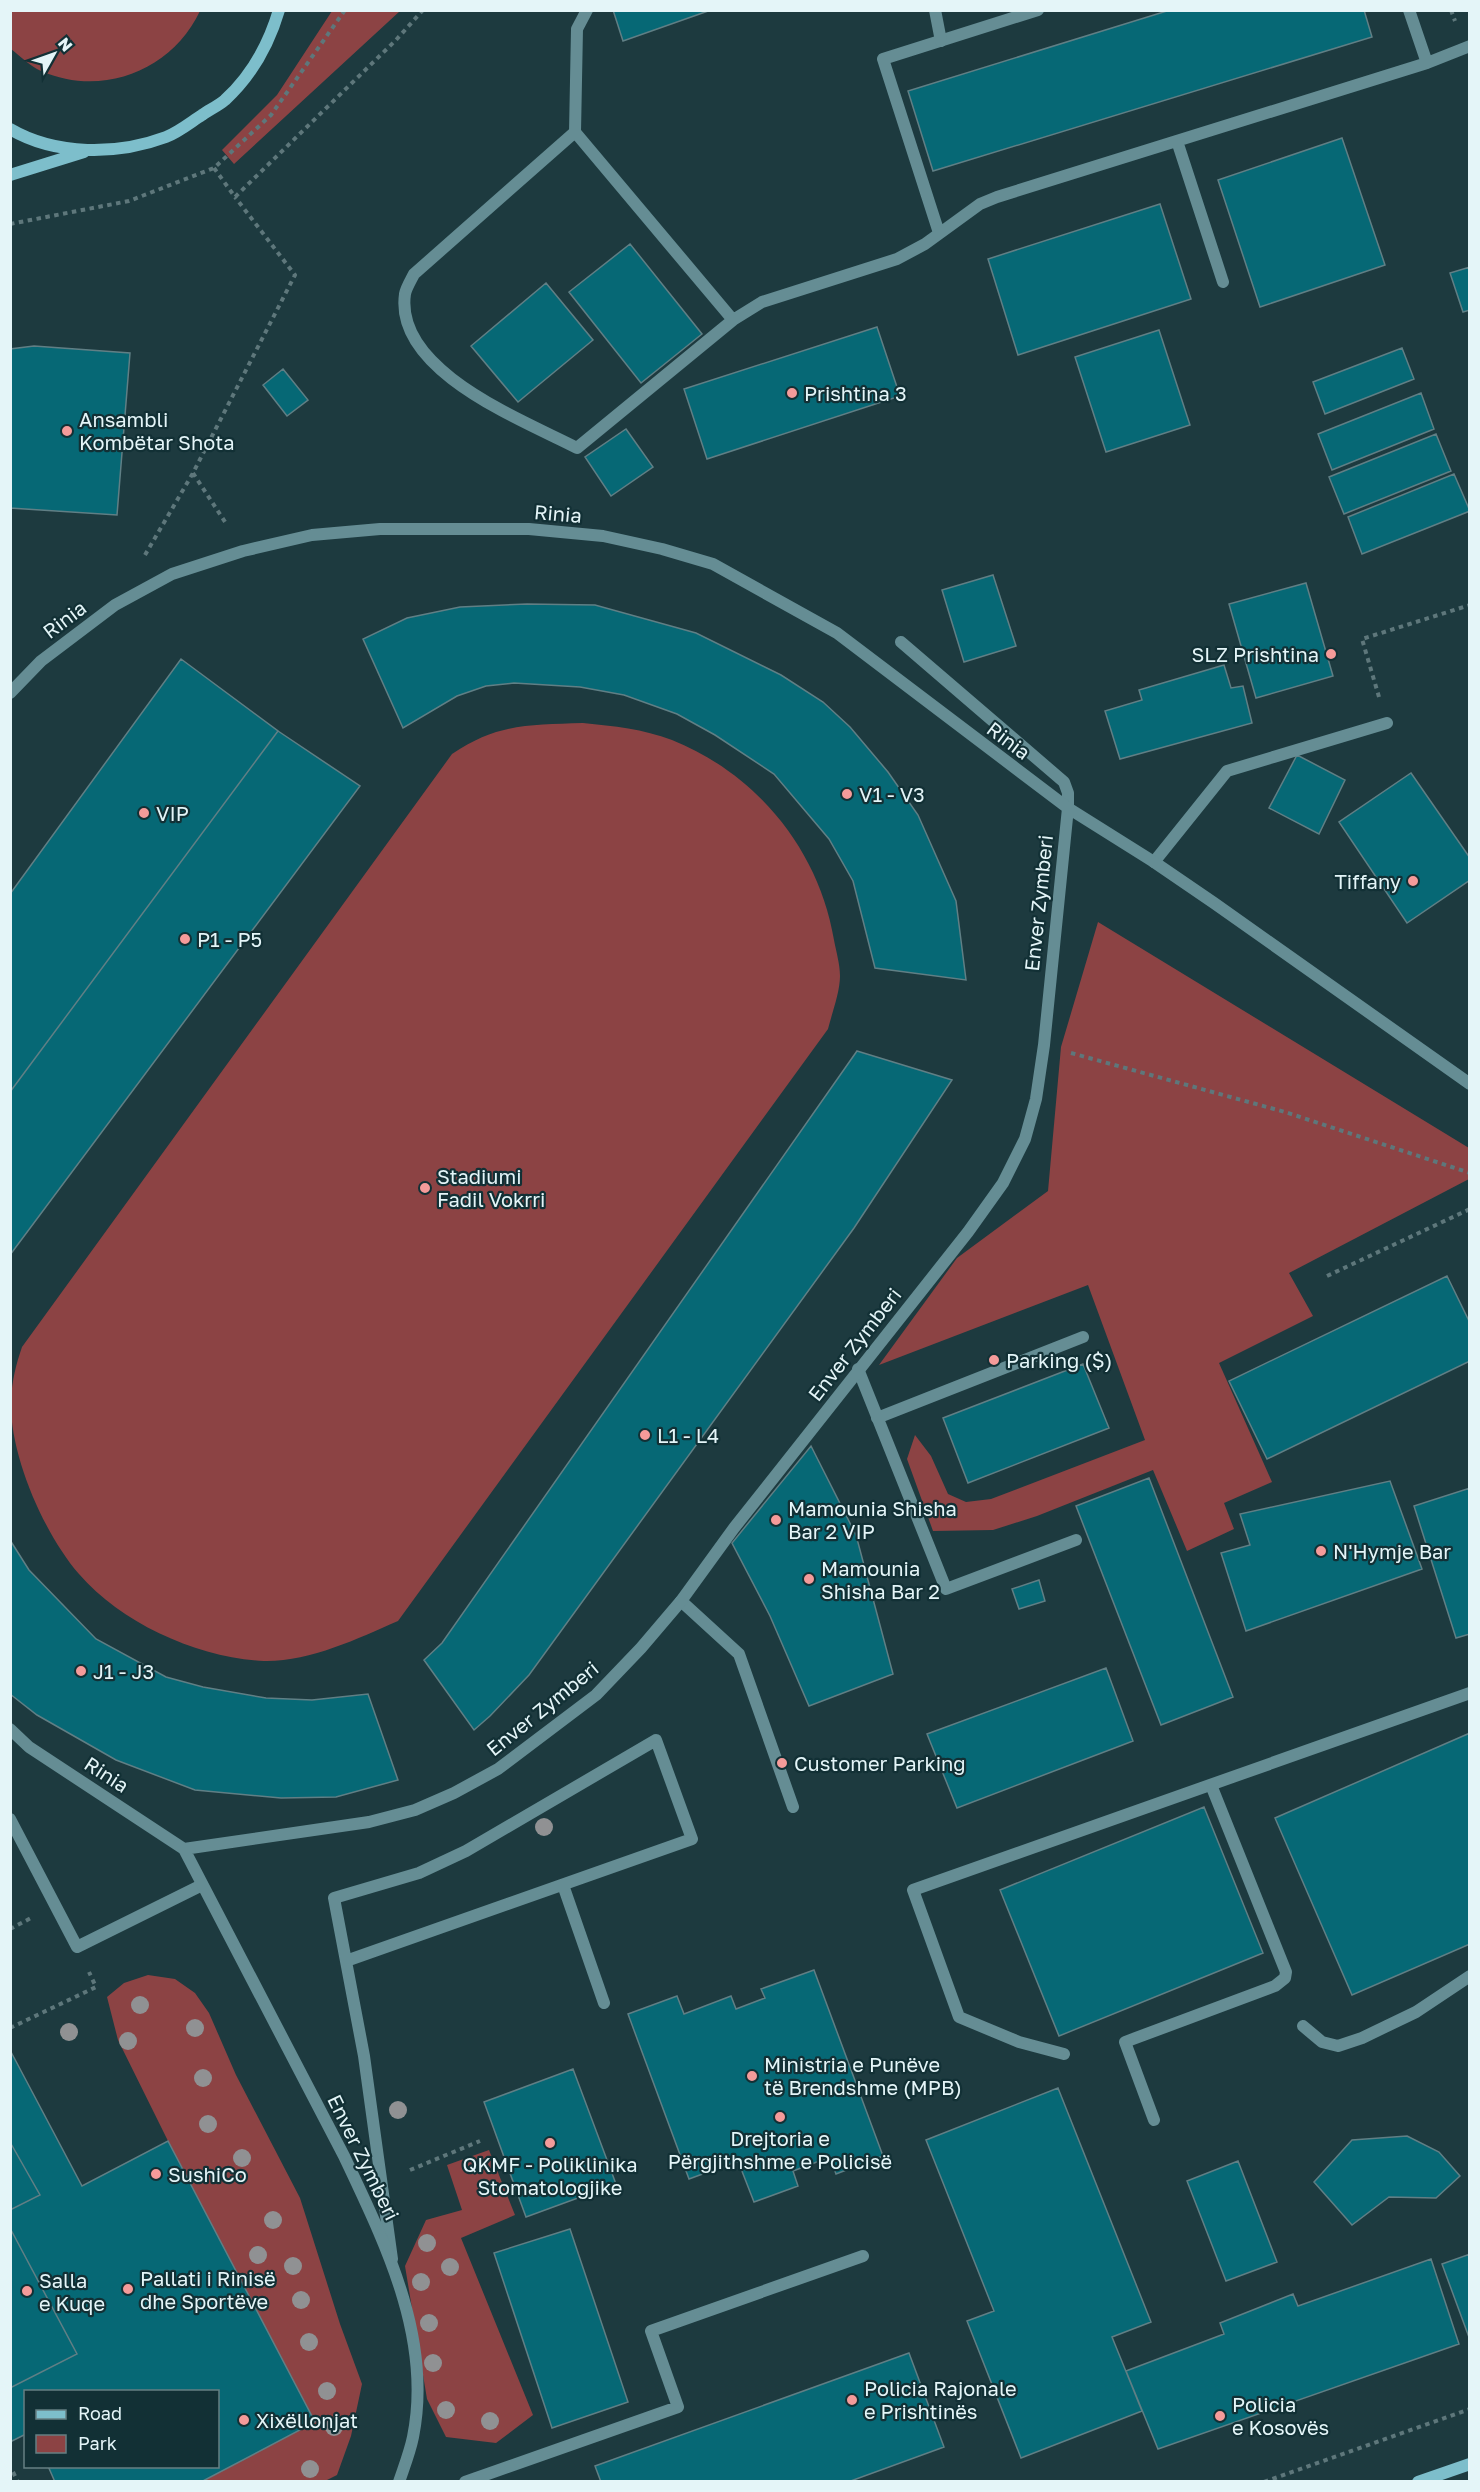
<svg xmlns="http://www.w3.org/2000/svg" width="1480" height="2492" font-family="'Golos Text',sans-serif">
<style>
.green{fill:#8c4344}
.building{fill:#066875;stroke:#607f85;stroke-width:1.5}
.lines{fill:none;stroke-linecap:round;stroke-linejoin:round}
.path{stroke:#5e777b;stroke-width:4;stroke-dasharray:4.5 4.5;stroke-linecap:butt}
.lane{stroke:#658d94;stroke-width:12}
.street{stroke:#658d94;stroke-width:12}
.secondary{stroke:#7dbecb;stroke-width:12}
.tree{fill:#909193}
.poi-dot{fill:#f59b9a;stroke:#123035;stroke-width:2}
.labels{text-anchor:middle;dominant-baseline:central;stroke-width:4.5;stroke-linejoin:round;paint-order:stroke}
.poi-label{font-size:20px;fill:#e4f5f8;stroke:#123035;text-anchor:start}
.street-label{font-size:20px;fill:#e4f5f8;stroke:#123035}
</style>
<rect width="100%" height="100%" fill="#1d3a3f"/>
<!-- green -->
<path class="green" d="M11,10H200V11C172,70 103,98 41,71C30,66 20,56 11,49Z
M332,11H400L234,164L222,150L277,95Z
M583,723C614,726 643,729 672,740C757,774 819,850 834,940C836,951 840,964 840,976C840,992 832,1013 828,1029L398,1621C357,1639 309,1662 264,1661C199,1658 122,1624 79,1574C44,1534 9,1454 11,1400C12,1381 16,1364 22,1347L452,754C498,723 530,725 583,723Z
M1098,922L1469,1148V1179L1289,1273L1313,1316L1219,1363L1272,1482L1224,1503L1234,1529L1187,1551L1153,1470L1037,1516L993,1530L933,1531L907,1459L915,1435L931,1456L948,1494L966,1502L991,1499L1145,1440L1088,1285L879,1365L957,1258L1048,1191L1061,1047Z
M148,1975L175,1979L195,1993L209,2013L236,2075L300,2198L340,2324L362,2384L351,2436L337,2475L325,2481H201L314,2422L168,2141L118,2040L107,1997L124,1983Z
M489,2150L515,2215L461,2238L533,2415L496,2443L446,2437L427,2399L405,2266L426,2220L462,2210L447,2165Z"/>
<!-- building -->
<path class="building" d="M613,10H711L623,41Z
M1170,10H1364L1372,37L933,171L908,91Z
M1342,138L1385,265L1260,307L1218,180Z
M1160,204L1191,299L1018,355L988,259Z
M630,244L702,334L641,383L569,292Z
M1470,267V310L1463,312L1450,273Z
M546,283L593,340L518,402L471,346Z
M877,327L900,396L707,459L684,389Z
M1159,330L1190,425L1106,452L1075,357Z
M34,346L130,353L117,515L10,508V349Z
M1402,348L1414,379L1325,414L1313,382Z
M283,369L308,400L287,416L263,385Z
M1421,393L1434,429L1332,470L1318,434Z
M626,429L653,467L611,496L585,457Z
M1436,434L1451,471L1344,514L1329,477Z
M1454,474L1470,511L1362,554L1348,517Z
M993,575L1016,646L964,662L942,590Z
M1306,583L1333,676L1256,698L1229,604Z
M527,604L595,605L696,633L781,675L823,702L850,727L888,772L918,815L956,901L966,980L875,968L853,881L829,839L774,774L715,735L677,714L624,695L580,687L514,683L486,686L457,696L403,728L363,639L407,618L460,607Z
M181,659L278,731L10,1092V894Z
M1224,665L1231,688L1243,686L1252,723L1120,759L1105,711L1142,700L1139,690Z
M278,731L360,786L10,1255V1092Z
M1297,755L1345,780L1319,834L1269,808Z
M1411,773L1470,858V880L1407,923L1339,822Z
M857,1051L952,1080L854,1228L529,1675L490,1716L474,1730L424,1660L442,1643Z
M1447,1276L1470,1323V1361L1267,1459L1229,1381Z
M1083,1364L1109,1428L968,1483L943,1418Z
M811,1446L856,1535L893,1674L809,1706L770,1616L732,1543Z
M1149,1478L1233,1697L1161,1725L1076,1506Z
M1390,1481L1422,1569L1246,1631L1221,1553L1250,1545L1240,1514Z
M1470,1488V1634L1456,1638L1414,1506Z
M10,1540L29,1570L96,1639L166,1677L203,1687L266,1698L312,1700L368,1694L398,1780L336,1797L281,1798L195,1790L116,1760L37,1715L10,1694Z
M1039,1580L1045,1601L1019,1609L1012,1589Z
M1106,1668L1133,1741L957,1808L927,1734Z
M1470,1733V1944L1352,1995L1275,1818Z
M1204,1807L1263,1953L1059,2036L1000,1890Z
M814,1970L883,2156L836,2174L830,2157L793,2171L798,2186L754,2202L738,2161L689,2179L628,2014L677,1996L684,2014L731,1996L736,2009L765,1998L761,1989Z
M10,2050L82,2186L168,2141L315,2422L201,2482H55L48,2466H218V2392H26V2434L10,2442Z
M573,2069L616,2184L526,2217L484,2102Z
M1058,2088L1151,2322L1112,2337L1142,2411L1021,2458L967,2321L994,2311L926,2140Z
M1407,2136L1439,2152L1460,2176L1436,2198L1389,2197L1352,2225L1314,2182L1352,2140Z
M10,2142L40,2195L10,2210Z
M1238,2161L1277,2262L1226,2281L1187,2181Z
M10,2228L77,2354L10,2388Z
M570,2229L628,2402L552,2428L494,2253Z
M1470,2254V2340L1442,2264Z
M1431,2259L1459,2344L1158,2449L1126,2371L1224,2334L1220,2323L1293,2294L1298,2306Z
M909,2353L944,2447L848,2482H601L595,2466Z"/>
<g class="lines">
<!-- path -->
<path class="path" d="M1451,10L1455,21
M214,168L235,197L396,40L423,10
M10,224L129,201L214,168L271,115L345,10
M193,473L227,525
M145,555L193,473L295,275L235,197
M1379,697L1362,639L1470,605
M1071,1053L1285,1112L1470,1173
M1327,1276L1470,1209
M10,1929L31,1918
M10,2028L96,1987L89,1972
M410,2170L480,2141
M13,2472L18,2482
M1264,2482L1470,2409"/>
<!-- lane -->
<path class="lane" d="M587,10L577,29L575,132L733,320L762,302L897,259L925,244L980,204L997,197L1427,63L1470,46
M1409,10L1427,63
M575,132L414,274C411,280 406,288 405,294C394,371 523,420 577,448L733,320
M1177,141L1223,282
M939,233L883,59L1038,10
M901,642L1064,782L1068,793V808
M1154,862L1227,771L1387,723
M858,1369L946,1589L1076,1540
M877,1418L1083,1337
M681,1601L739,1654L793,1807
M10,1819L77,1947L202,1885
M563,1885L604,2003
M346,1961L692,1839L656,1740L466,1851L419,1873L334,1898L364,2056L392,2259
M1303,2026L1322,2042L1338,2046L1362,2038L1416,2012L1470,1976
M1064,2054L1019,2042L959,2017L913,1890L1470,1693
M1154,2120L1125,2042L1275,1986L1285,1978L1286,1972L1211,1785
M465,2482L678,2407L651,2331L863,2256"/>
<!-- street -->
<path class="street" d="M935,10L941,41
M10,693L41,661L115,605L172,574L243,551L312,535L380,529H529L603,536L662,549L713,564L837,633L1068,808L1154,862L1214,903L1470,1084
M10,1729L29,1747L184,1849
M184,1849L369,1822L415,1810L454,1793L498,1769L596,1695L641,1648L681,1601L734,1528L968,1232L1003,1183L1025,1139L1036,1099L1044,1045L1068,808
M184,1849L344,2156C385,2243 433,2338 413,2437C410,2452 404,2467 399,2482"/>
<!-- secondary -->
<path class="secondary" d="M10,129C56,156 118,155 166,137C179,132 191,122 202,115C209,110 218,106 225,100C251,76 269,44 279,10
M10,175L84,152
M1418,2482L1470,2464"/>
</g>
<!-- trees -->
<g class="tree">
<circle cx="544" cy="1827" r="9"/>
<circle cx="140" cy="2005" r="9"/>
<circle cx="195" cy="2028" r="9"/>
<circle cx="69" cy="2032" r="9"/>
<circle cx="128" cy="2041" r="9"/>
<circle cx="203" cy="2078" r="9"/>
<circle cx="398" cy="2110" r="9"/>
<circle cx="208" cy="2124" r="9"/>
<circle cx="242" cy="2158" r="9"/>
<circle cx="273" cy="2220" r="9"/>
<circle cx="427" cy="2243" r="9"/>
<circle cx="258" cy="2255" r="9"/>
<circle cx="293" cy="2266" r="9"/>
<circle cx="450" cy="2267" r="9"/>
<circle cx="421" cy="2282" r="9"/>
<circle cx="301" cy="2300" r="9"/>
<circle cx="429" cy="2323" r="9"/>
<circle cx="309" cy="2342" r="9"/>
<circle cx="433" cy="2363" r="9"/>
<circle cx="327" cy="2391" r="9"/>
<circle cx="446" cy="2410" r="9"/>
<circle cx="490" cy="2421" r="9"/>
<circle cx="334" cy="2427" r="9"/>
<circle cx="310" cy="2469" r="9"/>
</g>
<!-- markers -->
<g class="poi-dot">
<circle cx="792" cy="393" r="6"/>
<circle cx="67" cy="431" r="6"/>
<circle cx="1331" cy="654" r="6"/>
<circle cx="847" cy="794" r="6"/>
<circle cx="144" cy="813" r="6"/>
<circle cx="1413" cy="881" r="6"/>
<circle cx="185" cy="939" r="6"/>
<circle cx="425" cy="1188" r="6"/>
<circle cx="994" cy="1360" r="6"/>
<circle cx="645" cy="1435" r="6"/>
<circle cx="776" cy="1520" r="6"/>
<circle cx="1321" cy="1551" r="6"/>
<circle cx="809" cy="1579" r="6"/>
<circle cx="81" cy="1671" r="6"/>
<circle cx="782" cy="1763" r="6"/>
<circle cx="752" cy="2076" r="6"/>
<circle cx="780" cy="2117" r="6"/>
<circle cx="550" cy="2143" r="6"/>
<circle cx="156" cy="2174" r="6"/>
<circle cx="128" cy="2289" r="6"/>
<circle cx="27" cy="2291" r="6"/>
<circle cx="852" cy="2400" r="6"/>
<circle cx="1220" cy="2416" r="6"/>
<circle cx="244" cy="2420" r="6"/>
</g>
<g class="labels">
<!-- poi labels -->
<g class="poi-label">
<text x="804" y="393">Prishtina 3</text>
<text x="79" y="419">Ansambli<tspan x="79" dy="23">Kombëtar Shota</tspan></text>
<text x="1319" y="654" text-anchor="end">SLZ Prishtina</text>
<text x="859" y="794">V1 - V3</text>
<text x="156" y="813">VIP</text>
<text x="1401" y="881" text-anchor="end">Tiffany</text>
<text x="197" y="939">P1 - P5</text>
<text x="437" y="1176">Stadiumi<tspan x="437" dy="23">Fadil Vokrri</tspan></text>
<text x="1006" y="1360">Parking ($)</text>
<text x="657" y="1435">L1 - L4</text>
<text x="788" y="1508">Mamounia Shisha<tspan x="788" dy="23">Bar 2 VIP</tspan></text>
<text x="1333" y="1551">N'Hymje Bar</text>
<text x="821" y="1568">Mamounia<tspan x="821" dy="23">Shisha Bar 2</tspan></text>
<text x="93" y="1671">J1 - J3</text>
<text x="794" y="1763">Customer Parking</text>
<text x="764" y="2064">Ministria e Punëve<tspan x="764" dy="23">të Brendshme (MPB)</tspan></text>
<text x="780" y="2138" text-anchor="middle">Drejtoria e<tspan x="780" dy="23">Përgjithshme e Policisë</tspan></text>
<text x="550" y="2164" text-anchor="middle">QKMF - Poliklinika<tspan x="550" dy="23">Stomatologjike</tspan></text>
<text x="168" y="2174">SushiCo</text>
<text x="140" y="2278">Pallati i Rinisë<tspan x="140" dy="23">dhe Sportëve</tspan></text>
<text x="39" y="2280">Salla<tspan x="39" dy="23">e Kuqe</tspan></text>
<text x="864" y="2388">Policia Rajonale<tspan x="864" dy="23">e Prishtinës</tspan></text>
<text x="1232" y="2404">Policia<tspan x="1232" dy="23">e Kosovës</tspan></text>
<text x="256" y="2420">Xixëllonjat</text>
</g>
<!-- street labels -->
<g class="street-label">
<text transform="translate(558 513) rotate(5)">Rinia</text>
<text transform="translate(64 619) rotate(-37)">Rinia</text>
<text transform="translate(1009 740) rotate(37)">Rinia</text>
<text transform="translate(1038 903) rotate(-84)">Enver Zymberi</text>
<text transform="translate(854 1344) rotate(-52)">Enver Zymberi</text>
<text transform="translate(542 1708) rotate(-39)">Enver Zymberi</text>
<text transform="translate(107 1774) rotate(33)">Rinia</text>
<text transform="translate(364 2157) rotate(64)">Enver Zymberi</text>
</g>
</g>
<!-- border -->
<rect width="1480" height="2492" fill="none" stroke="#e4f5f8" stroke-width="24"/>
<!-- legend -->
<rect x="24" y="2390" width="195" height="78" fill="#123035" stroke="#667f83" stroke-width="1.5"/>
<rect x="36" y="2410" width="30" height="9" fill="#7dbecb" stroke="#667f83" stroke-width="1.5"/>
<text x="78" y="2420" font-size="18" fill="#e4f5f8">Road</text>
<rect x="36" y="2435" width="30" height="18" fill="#8c4344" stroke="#667f83" stroke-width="1.5"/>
<text x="78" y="2450" font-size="18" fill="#e4f5f8">Park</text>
<!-- north arrow -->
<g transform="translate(54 54) rotate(50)" stroke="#123035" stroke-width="4.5" paint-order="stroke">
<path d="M0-4.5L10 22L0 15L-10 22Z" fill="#e4f5f8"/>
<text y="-9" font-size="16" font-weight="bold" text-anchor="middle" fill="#e4f5f8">N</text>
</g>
</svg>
